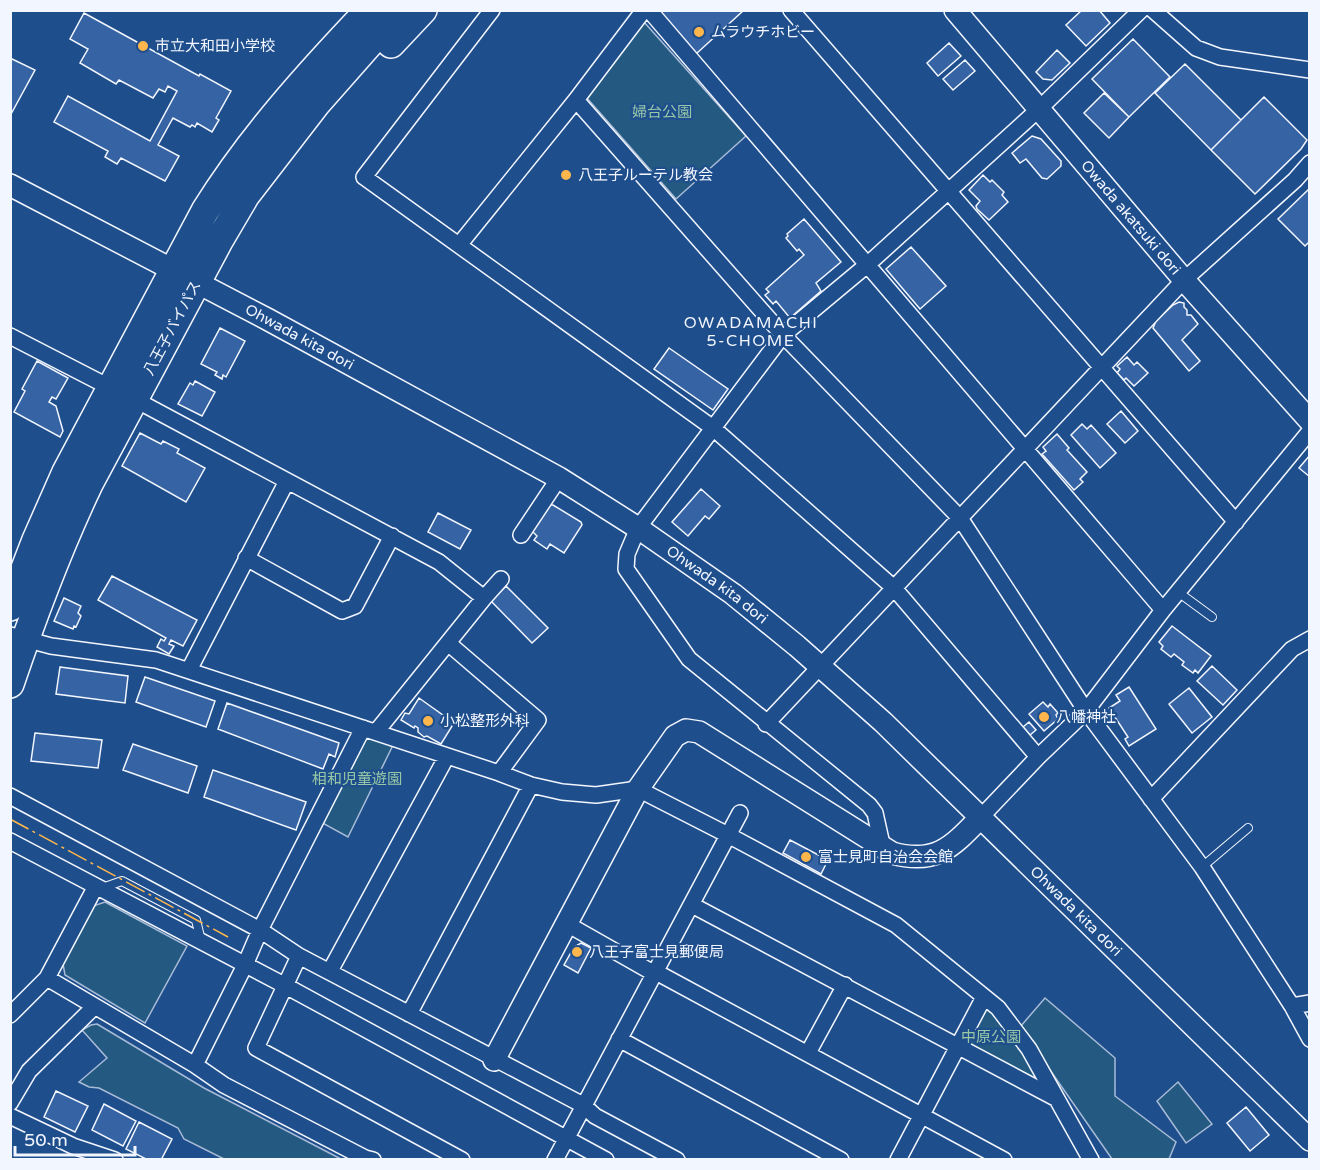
<svg xmlns="http://www.w3.org/2000/svg" width="1320" height="1170" font-family="'Varela Round','Noto Sans JP',sans-serif">
<style>
.green{fill:#245a82;stroke:#a8bbd7;stroke-width:1.5}
.building{fill:#3563a3;stroke:#f2f6ff;stroke-width:1.5}
.lines{fill:none;stroke-linecap:round;stroke-linejoin:round}
.lane-casing{stroke:#f2f6ff;stroke-width:10}
.street-casing{stroke:#f2f6ff;stroke-width:18}
.secondary-casing{stroke:#f2f6ff;stroke-width:24}
.highway-casing{stroke:#f2f6ff;stroke-width:30}
.lane{stroke:#1f4e8c;stroke-width:8}
.street{stroke:#1f4e8c;stroke-width:15}
.secondary{stroke:#1f4e8c;stroke-width:21}
.highway{stroke:#1f4e8c;stroke-width:27}
.power{stroke:#ffb74d;stroke-width:1.5;stroke-dasharray:21 4.5 3 4.5;stroke-linecap:butt}
.poi-dot{fill:#ffb74d;stroke:#1f4e8c;stroke-width:2}
.labels{text-anchor:middle;dominant-baseline:central;stroke-width:4.5;stroke-linejoin:round;paint-order:stroke}
.poi-label{font-size:15px;fill:#f2f6ff;stroke:#1f4e8c;text-anchor:start}
.park-label{font-size:15px;fill:#97c8a6;stroke:#1f4e8c}
.street-label{font-size:15px;fill:#f2f6ff;stroke:#1f4e8c}
.neighbourhood-label{font-size:16px;letter-spacing:1.5px;fill:#f2f6ff;stroke:#1f4e8c}
</style>
<rect width="100%" height="100%" fill="#1f4e8c"/>
<!-- green -->
<path class="green" d="M644,22L746,136L676,199L586,97Z
M363,728L396,739L348,837L317,820Z
M105,902L187,946L145,1023L65,975L63,964L93,906Z
M984,997L1057,1099L958,1047Z
M1045,998L1115,1058V1096L1176,1142L1169,1159H1112L1020,1027Z
M97,1024L204,1088L341,1159H224L184,1139L178,1128L99,1088L89,1087L79,1082L107,1058L82,1030L91,1025Z
M1178,1082L1212,1124L1186,1143L1157,1101Z"/>
<!-- building -->
<path class="building" d="M658,10H744L696,54Z
M1082,10H1099L1110,23L1086,46L1066,25Z
M84,13L199,76L200,74L231,91L216,118L219,120L212,132L197,123L195,127L192,125L190,127L173,118L158,145L179,156L165,181L121,158L117,164L105,157L108,151L54,122L68,96L150,141L177,91L168,86L165,92L159,89L153,98L119,80L116,84L80,63L88,49L70,39Z
M1133,39L1170,77L1129,117L1092,79Z
M949,43L961,56L938,76L927,63Z
M1057,50L1070,63L1052,80L1043,79L1036,72Z
M10,58L35,70L10,116Z
M965,60L975,71L953,90L943,79Z
M1185,64L1241,120L1211,150L1155,93Z
M1104,93L1129,117L1109,138L1084,113Z
M1264,97L1307,140L1301,149L1255,194L1211,150Z
M1032,136L1041,139L1061,161V166L1047,179L1042,178L1026,159L1020,163L1012,153Z
M983,175L990,182L992,180L1004,192L1002,195L1008,202L989,220L977,209L976,206L980,201L969,190Z
M1310,188V241L1305,246L1278,219Z
M804,219L841,262L816,283L821,291L790,318L776,301L773,304L765,295L769,292L766,289L804,255L799,249L797,251L786,238L788,236L787,234Z
M911,247L946,286L920,309L886,269Z
M1179,302L1184,303V307L1187,310V315H1191L1198,324L1182,340L1200,361L1189,371L1153,328L1156,321L1173,305Z
M220,328L245,341L226,377L223,375L222,379L215,375L217,372L201,364Z
M669,348L728,389L713,410L654,369Z
M1127,357L1134,365L1137,362L1148,373L1134,386L1126,378L1124,380L1117,373L1120,369L1117,366Z
M37,361L68,378L56,399L52,397L49,402L56,406L63,431L60,437L14,412L25,391L22,389Z
M195,381L215,392L202,416L178,404L190,383L193,385Z
M1121,411L1138,431L1125,443L1107,424Z
M1082,424L1087,429L1091,425L1116,453L1100,468L1071,435Z
M140,433L161,444L163,441L179,449L177,453L205,468L186,502L122,466Z
M1057,434L1069,448L1067,450L1087,472L1080,479L1083,482L1074,490L1042,454L1046,451L1043,447Z
M1310,455V477L1299,468Z
M701,489L720,506L709,519L705,516L688,536L672,522Z
M548,505H553L581,522L582,525L564,553L550,544L547,549L534,540L537,536L532,531Z
M438,513L471,530L460,549L428,532Z
M112,576L197,620L183,646L171,640L169,644L174,646L169,654L157,647L161,639L164,641L166,638L98,600Z
M506,586L548,628L532,643L491,601Z
M64,598L81,606L78,613L81,616L76,627L74,626L73,629L54,621Z
M1172,626L1211,656L1198,673L1195,670L1193,673L1182,665L1184,662L1174,654L1171,657L1161,649L1163,646L1159,642Z
M1212,666L1237,690L1223,705L1197,681Z
M60,667L128,676L125,703L56,694Z
M145,677L215,701L206,727L136,702Z
M1129,687L1156,729L1129,746L1125,739L1128,737L1109,708L1120,701L1116,695Z
M1189,688L1212,717L1192,733L1169,704Z
M419,698L454,723L441,744L427,736L424,737L418,732V728L415,726L414,728L401,720L405,713L409,714Z
M1043,702L1048,707L1050,704L1058,713L1056,715L1058,719L1044,731L1029,714Z
M227,703L339,743L335,757L329,754L323,769L218,729Z
M1029,722L1036,730L1030,735L1023,727Z
M35,733L102,740L98,768L31,761Z
M133,744L197,766L188,793L123,770Z
M213,770L306,802L296,830L204,797Z
M790,840L828,860L821,874L783,853Z
M581,943L591,948L578,973L564,965L574,947Z
M56,1091L88,1106L75,1132L44,1117Z
M104,1104L136,1121L123,1146L92,1130Z
M1246,1107L1269,1135L1250,1151L1227,1123Z
M139,1122L172,1139L161,1160H148L126,1149Z"/>
<g class="lines">
<!-- lane casing -->
<g class="lane-casing">
<path id="lane" d="M1178,592L1212,617
M1202,867L1248,828
M102,888L122,881L196,920L201,941"/>
</g>
<!-- street casing -->
<g class="street-casing">
<path id="street" d="M492,10L364,177L713,428L894,588L1038,757
M649,10L1163,610
M791,10L1236,522
M1153,10L1196,48L1220,57L1310,70
M576,100L783,335L960,518L1086,711L1202,867L1292,1006L1310,1039
M459,245L576,100L644,10
M10,336L111,388
M134,399L439,562L484,598L376,732
M521,535L559,478
M246,558L342,611L355,606L392,536
M484,598L501,579
M10,635L51,646L156,660L499,773L531,785L562,792L596,795L638,789L728,835L896,925L998,1008L1029,1049L1091,1160
M448,643L538,720L499,773
M189,670L287,481
M766,724L1184,280L1295,180L1310,163
M10,796L260,930L299,956L583,1105L595,1116L677,1160
M1151,799L1292,649L1310,639
M981,817L1038,757L1086,711L1163,610L1310,431
M10,841L284,985L606,1160
M883,849L875,813L869,805L689,659L626,569L627,554L638,528L783,335L867,265L1039,109L1141,10
M692,905L1057,1099
M567,924L655,974
M299,956L256,1048L462,1160
M330,971L447,756
M656,972L1004,1160
M47,978L195,1065L224,1085L365,1158L373,1160
M1292,1006L1310,1003
M409,1014L531,785
M10,1015L47,978L96,886
M619,1039L841,1160
M808,1053L845,985
M195,1065L245,965L260,930L363,728
M10,1103L29,1071L94,1007
M10,1116L73,1146L115,1160
M555,1160L740,813
M898,1160L984,997"/>
</g>
<!-- secondary casing -->
<g class="secondary-casing">
<g id="secondary">
<path id="s1" d="M955,10L1184,280L1310,421"/>
<path id="s2" d="M10,185L267,319L559,478L638,528L733,594L797,646L883,722L1310,1140"/>
<path d="M494,1060L638,789L675,736L686,730L699,732L892,853C936,865 952,847 981,817"/>
</g>
</g>
<!-- highway casing -->
<g class="highway-casing">
<path id="highway" d="M391,44L423,10
M10,607L36,540L66,472L205,211C251,137 309,73 369,10
M10,684C33,616 58,549 89,484L219,241L246,195L317,103L399,10"/>
</g>
<!-- lane -->
<use href="#lane" class="lane"/>
<!-- street -->
<use href="#street" class="street"/>
<!-- secondary -->
<use href="#secondary" class="secondary"/>
<!-- highway -->
<use href="#highway" class="highway"/>
<!-- power -->
<path class="power" d="M10,819L228,937"/>
</g>
<!-- markers -->
<g class="poi-dot">
<circle cx="699" cy="32" r="6"/>
<circle cx="143" cy="46" r="6"/>
<circle cx="566" cy="175" r="6"/>
<circle cx="1044" cy="717" r="6"/>
<circle cx="428" cy="721" r="6"/>
<circle cx="806" cy="857" r="6"/>
<circle cx="577" cy="952" r="6"/>
</g>
<g class="labels">
<!-- poi labels -->
<g class="poi-label">
<text x="711" y="32">ムラウチホビー</text>
<text x="155" y="46">市立大和田小学校</text>
<text x="578" y="175">八王子ルーテル教会</text>
<text x="1056" y="717">八幡神社</text>
<text x="440" y="721">小松整形外科</text>
<text x="818" y="857">富士見町自治会会館</text>
<text x="589" y="952">八王子富士見郵便局</text>
</g>
<!-- park labels -->
<g class="park-label">
<text x="662" y="112">婦台公園</text>
<text x="357" y="779">相和児童遊園</text>
<text x="991" y="1037">中原公園</text>
</g>
<!-- street labels -->
<g class="street-label">
<text stroke="none"><textPath href="#s1" startOffset="272">Owada akatsuki dori</textPath></text>
<text transform="translate(172 328) rotate(-62)">八王子バイパス</text>
<text stroke="none"><textPath href="#s2" startOffset="327">Ohwada kita dori</textPath></text>
<text stroke="none"><textPath href="#s2" startOffset="813">Ohwada kita dori</textPath></text>
<text stroke="none"><textPath href="#s2" startOffset="1299">Ohwada kita dori</textPath></text>
</g>
<!-- neighbourhood labels -->
<g class="neighbourhood-label">
<text x="751" y="323">OWADAMACHI<tspan x="751" dy="18">5-CHOME</tspan></text>
</g>
</g>
<!-- border -->
<rect width="1320" height="1170" fill="none" stroke="#f2f6ff" stroke-width="24"/>
<!-- scale -->
<path d="M15 1146v9h120v-9" fill="none" stroke="#f2f6ff" stroke-width="3"/>
<text x="24" y="1146" font-size="18" fill="#f2f6ff" stroke="#1f4e8c" stroke-width="4.5" paint-order="stroke">50 m</text>
</svg>
